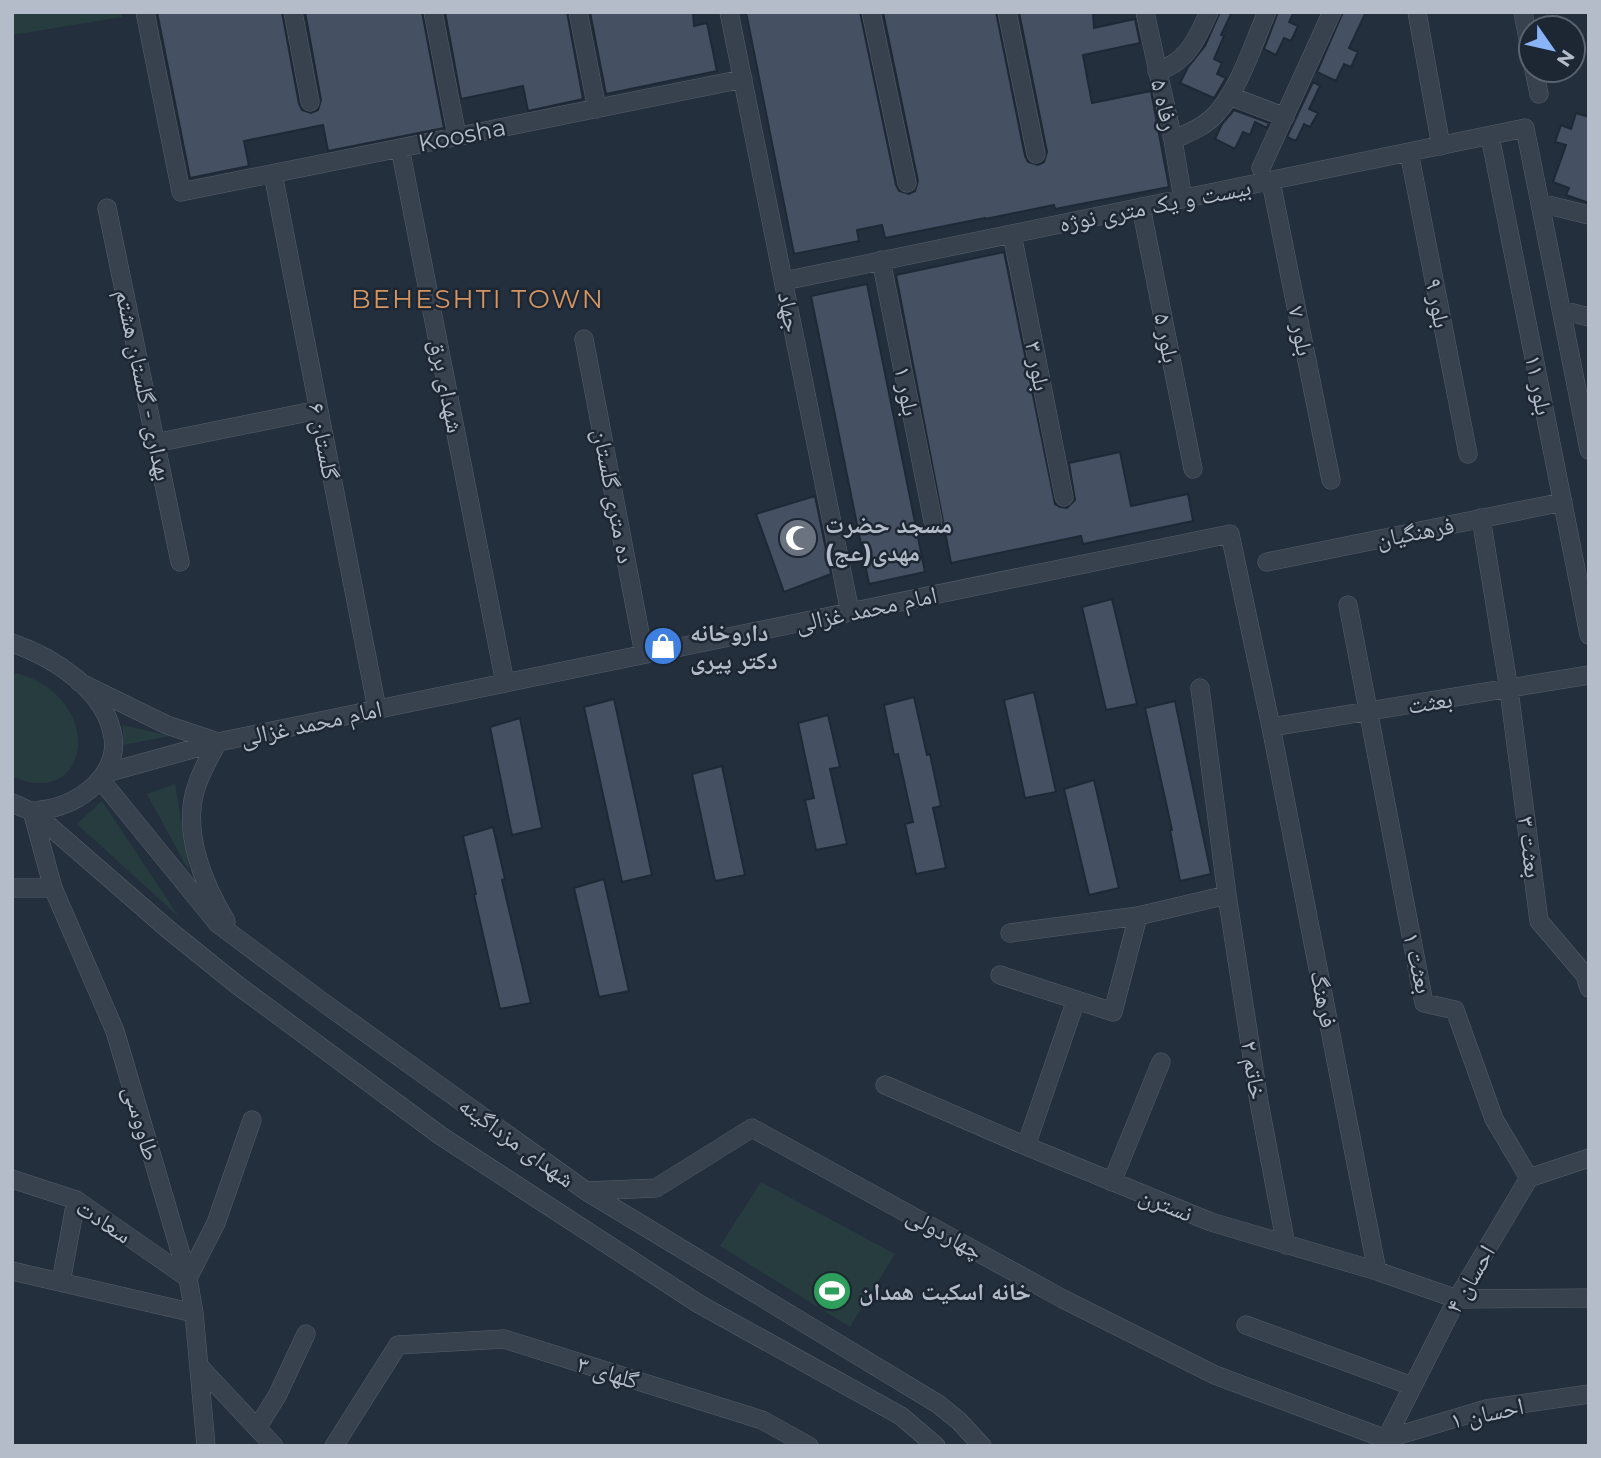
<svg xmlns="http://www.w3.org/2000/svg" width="1601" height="1458" font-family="Montserrat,'Noto Naskh Arabic',sans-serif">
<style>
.green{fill:#263c3f}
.building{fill:#455162;stroke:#1f2835;stroke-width:2}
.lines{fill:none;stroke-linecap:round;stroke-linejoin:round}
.minor-casing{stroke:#565f6c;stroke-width:19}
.minor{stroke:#38414e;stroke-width:18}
.labels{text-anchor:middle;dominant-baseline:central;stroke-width:5;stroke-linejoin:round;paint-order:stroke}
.street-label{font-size:24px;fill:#b4bcc9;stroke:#1d2633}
.poi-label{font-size:24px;font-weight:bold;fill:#b4bcc9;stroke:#1d2633;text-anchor:start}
.neighbourhood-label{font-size:26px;letter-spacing:2px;fill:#d59563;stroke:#1d2633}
</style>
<rect width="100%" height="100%" fill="#242f3e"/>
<!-- green -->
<path class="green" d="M12,12H121L122,17L12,35Z
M12,672C108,694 92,813 12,776Z
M123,725L170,736L123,745Z
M175,784L190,873L147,794Z
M102,801L179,917L77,824Z
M761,1182L895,1254L850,1327L720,1246Z"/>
<!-- building -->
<path class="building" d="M157,12H282L299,104L302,110L311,113L318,110L321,100L305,12H422L444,128L328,151L323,125L244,141L249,166L190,178Z
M445,12H567L583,99L528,111L523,86L461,99Z
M590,12H693L694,26L707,23L717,71L606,94Z
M746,12H860L896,185L899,191L909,194L915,191L918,181L883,12H996L1025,156L1028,162L1038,165L1044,162L1047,152L1019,12H1093L1094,28L1135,19L1140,43L1083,55L1087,77L1092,103L1151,91L1169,187L1055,209L1054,205L985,219V218L885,238L882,225L857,230L859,241L794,254Z
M1220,12H1232L1221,35L1224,36L1214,59L1222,63L1217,74L1226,78L1214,98L1180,83L1188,67L1205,46Z
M1278,12H1294L1289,22L1298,26L1291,41L1284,38L1276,55L1264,49Z
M1343,12H1366L1349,48L1358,52L1351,67L1344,64L1336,81L1317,72Z
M1313,82L1320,86L1309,109L1318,113L1310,127L1304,124L1296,141L1287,137Z
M1234,110L1269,123L1267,128L1255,122L1250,135L1243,132L1235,149L1215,139L1222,124Z
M1576,113L1589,117V203L1566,195L1569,188L1553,182L1566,145L1555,142L1561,125L1571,129Z
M1004,252L1055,504L1060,507L1067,508L1075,500L1069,463L1120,452L1131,506L1188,494L1193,521L1083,544L1081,536L951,563L896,275Z
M867,284L925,572L869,584L811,296Z
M815,496L831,574L784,592L756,514Z
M1112,599L1137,704L1106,710L1082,607Z
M1034,692L1056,792L1025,798L1004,700Z
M914,697L927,755L930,754L941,806L933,808L946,868L916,874L905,824L913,822L898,754L894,755L884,705Z
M614,699L652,875L622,882L584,707Z
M1175,701L1211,874L1180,881L1170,830H1172L1145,708Z
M828,715L840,767L830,769L847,844L816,850L805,800L814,798L798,723Z
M520,718L542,828L512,835L490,727Z
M722,766L745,875L715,881L692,774Z
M1094,780L1119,888L1089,895L1064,789Z
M493,827L505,879L502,880L531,1003L500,1009L474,895L476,894L463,836Z
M604,879L629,991L599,997L574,888Z"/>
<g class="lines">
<!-- minor casing -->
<g class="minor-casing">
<path id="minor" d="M145,12L181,192L743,79
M293,12L310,102
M433,12L457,136
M578,12L597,109
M729,12L850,612
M871,12L907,183
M1007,12L1036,154
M1145,12L1173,140L1183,199
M1417,12L1441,146
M1523,12L1531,55
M1534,70L1539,94
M1157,71C1187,63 1197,38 1209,12
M1230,96L1285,117
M1490,136L1589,635
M1173,140C1188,133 1204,127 1215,115C1239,90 1253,44 1267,12
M400,148L505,683
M1409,152L1468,454
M1261,168L1332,12
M273,174L377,709
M1271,182L1331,480
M1540,203L1589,215
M1141,207L1193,469
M107,208L180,562
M1012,234L1064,497
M881,260L933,521
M784,281L1525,128L1589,450
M1561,310L1589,317
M584,339L644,654
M155,443L318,410
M1481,518L1509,690L1539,921L1585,975L1589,988
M1267,562L1563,502
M1348,605L1424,1003L1455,1010L1494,1119L1529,1178
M12,643C53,657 106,690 113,737C119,774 80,804 48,809C43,809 36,812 32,811C26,810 18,805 12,803
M79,682L167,725L218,742C209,758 200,773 195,791C183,835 204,885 226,921
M1271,727L1589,675
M106,773L218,742L1230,534L1271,727L1377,1271
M100,779L218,924L320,1000L586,1191L938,1404L959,1421L982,1446
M32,811L169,930L236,984L441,1136L699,1304L901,1416L936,1446
M32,811L53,888L115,1031L188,1278L194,1313L206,1446
M12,888H53
M1227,895L1259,1102L1286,1245
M1010,933L1138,916L1227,895L1200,688
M1000,975L1113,1012L1138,916
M885,1085L1026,1146L1211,1222L1377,1271L1457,1299L1589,1298
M1026,1146L1076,1000
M12,1179L76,1200L188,1278L216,1223L252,1120
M1112,1182L1161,1062
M586,1191L656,1188L752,1128L1063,1299L1215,1375L1386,1439
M12,1271L194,1313
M61,1282L76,1200
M1246,1325L1412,1386
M199,1366L274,1446
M257,1428L277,1396L306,1334
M1386,1439L1486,1409L1589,1394
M334,1446L398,1345L504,1339L762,1420L809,1446
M1385,1446L1386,1439L1457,1299L1529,1178L1589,1158"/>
</g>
<!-- minor -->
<use href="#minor" class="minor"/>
</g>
<!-- icons -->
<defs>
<g id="mosque-disc" transform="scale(2.0125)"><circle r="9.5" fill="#6b7280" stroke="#1d2633"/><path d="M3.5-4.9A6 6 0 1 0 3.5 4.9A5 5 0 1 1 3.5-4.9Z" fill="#fff"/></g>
<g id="shop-disc" transform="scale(2.0125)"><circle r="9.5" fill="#3f7fe0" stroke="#1d2633"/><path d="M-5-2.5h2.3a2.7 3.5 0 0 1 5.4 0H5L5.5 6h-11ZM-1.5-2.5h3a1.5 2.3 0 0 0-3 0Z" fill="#fff"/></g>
<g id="stadium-disc" transform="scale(2.0125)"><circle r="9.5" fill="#2e9e5b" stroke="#1d2633"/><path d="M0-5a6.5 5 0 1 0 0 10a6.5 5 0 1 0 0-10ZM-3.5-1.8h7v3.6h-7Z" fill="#fff"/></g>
</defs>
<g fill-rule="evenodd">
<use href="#mosque-disc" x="798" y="538"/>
<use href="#shop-disc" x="663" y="646"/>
<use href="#stadium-disc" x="832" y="1291"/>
</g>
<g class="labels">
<!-- street labels -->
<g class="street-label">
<text transform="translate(1165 105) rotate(77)">رفاه ۵</text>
<text transform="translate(462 135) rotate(-11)">Koosha</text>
<text transform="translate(1155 205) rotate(-11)">بیست و یک متری نوژه</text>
<text transform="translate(1438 303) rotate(79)">بلور ۹</text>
<text transform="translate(790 312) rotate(79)">جهاد</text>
<text transform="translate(1301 331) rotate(79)">بلور ۷</text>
<text transform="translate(1167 338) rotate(79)">بلور ۵</text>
<text transform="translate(1038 366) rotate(79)">بلور ۳</text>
<text transform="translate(144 385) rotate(78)">بهداری - گلستان هشتم</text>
<text transform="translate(1539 385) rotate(79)">بلور ۱۱</text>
<text transform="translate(447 386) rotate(79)">شهدای برق</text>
<text transform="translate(907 391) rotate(79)">بلور ۱</text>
<text transform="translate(324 441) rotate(79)">گلستان ۶</text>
<text transform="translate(614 496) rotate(79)">ده متری گلستان</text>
<text transform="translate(1415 532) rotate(-11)">فرهنگیان</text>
<text transform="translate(866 609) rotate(-12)">امام محمد غزالی</text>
<text transform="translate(1430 702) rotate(-9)">بعثت</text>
<text transform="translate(311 723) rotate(-12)">امام محمد غزالی</text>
<text transform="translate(1530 847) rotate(83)">بعثت ۳</text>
<text transform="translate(1418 963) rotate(77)">بعثت ۱</text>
<text transform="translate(1324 999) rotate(79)">فرهنگ</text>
<text transform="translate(1254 1070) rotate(81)">خاتم ۲</text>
<text transform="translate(142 1123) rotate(74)">طاووسی</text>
<text transform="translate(517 1142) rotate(36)">شهدای مزداگینه</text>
<text transform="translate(1166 1204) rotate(22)">نسترن</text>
<text transform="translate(104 1221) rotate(33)">سعادت</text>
<text transform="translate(945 1233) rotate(29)">چهاردولی</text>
<text transform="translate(1470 1279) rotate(-60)">احسان ۴</text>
<text transform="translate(608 1372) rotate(17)">گلهای ۳</text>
<text transform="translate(1487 1413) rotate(-12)">احسان ۱</text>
</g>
<!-- poi labels -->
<g class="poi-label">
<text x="825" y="524">مسجد حضرت<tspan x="825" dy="28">مهدی(عج)</tspan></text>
<text x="690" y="632">داروخانه<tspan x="690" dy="28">دکتر پیری</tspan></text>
<text x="859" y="1291">خانه اسكيت همدان</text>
</g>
<!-- neighbourhood labels -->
<g class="neighbourhood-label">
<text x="478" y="299">BEHESHTI TOWN</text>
</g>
</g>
<!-- border -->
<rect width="1601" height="1458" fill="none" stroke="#b4bcc9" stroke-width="28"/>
<!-- north arrow -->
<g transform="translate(1552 49) rotate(124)"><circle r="33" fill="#1d2633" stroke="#59626f" stroke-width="2"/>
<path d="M0-5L12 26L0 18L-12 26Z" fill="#8ab4f8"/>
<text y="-10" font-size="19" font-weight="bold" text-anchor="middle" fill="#b4bcc9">N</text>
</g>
</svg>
